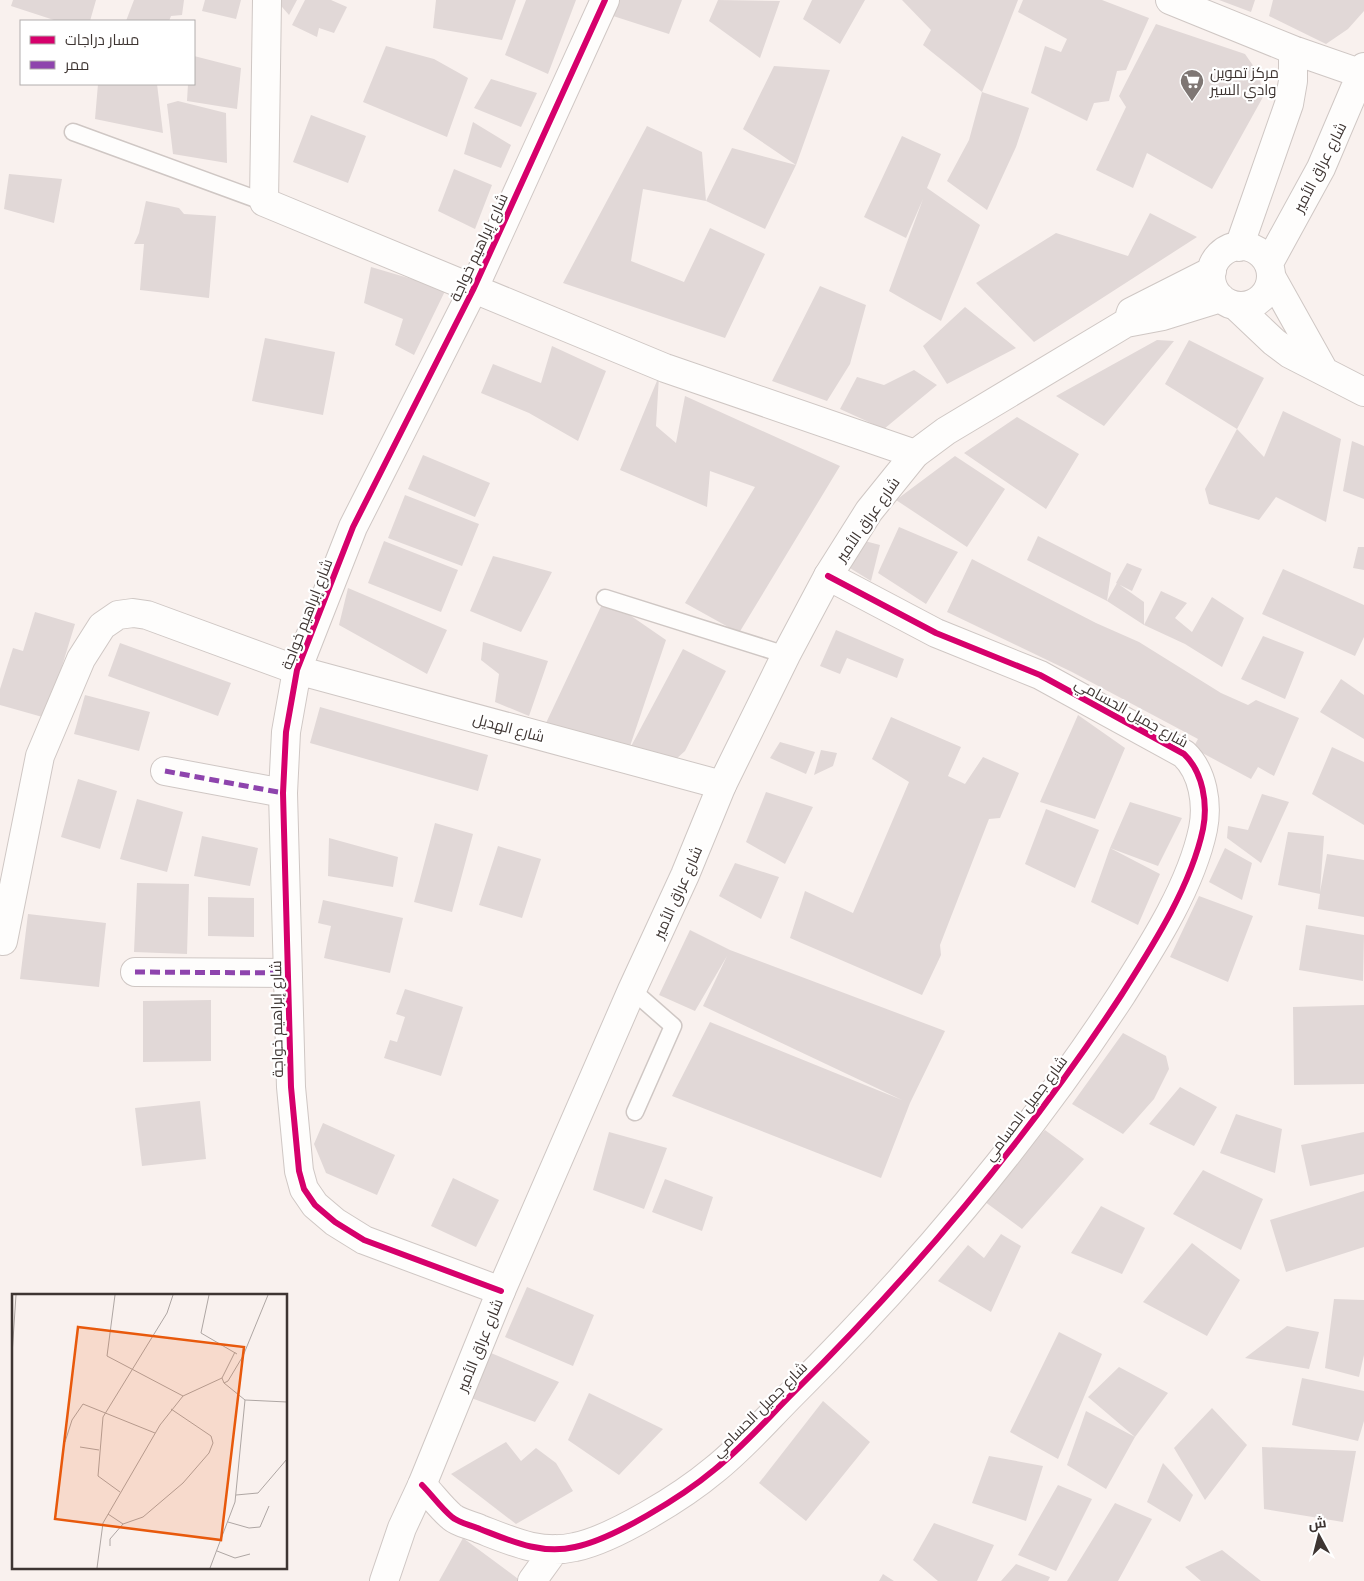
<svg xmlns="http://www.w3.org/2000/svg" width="1364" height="1581" font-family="'PT Serif',Cairo,serif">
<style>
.building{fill:#e1d8d7}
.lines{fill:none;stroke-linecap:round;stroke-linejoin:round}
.lane-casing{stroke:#cfc7c4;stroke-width:19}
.street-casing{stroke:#cfc7c4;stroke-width:30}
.secondary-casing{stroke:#cfc7c4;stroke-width:30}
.lane{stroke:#fefdfc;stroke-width:16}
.street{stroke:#fefdfc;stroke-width:28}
.secondary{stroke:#fefdfc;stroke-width:28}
.quiet{stroke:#8e44ad;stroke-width:5;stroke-dasharray:10 5;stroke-linecap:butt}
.cycleway-casing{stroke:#fff;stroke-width:9}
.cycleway{stroke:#d6006c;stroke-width:6}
.labels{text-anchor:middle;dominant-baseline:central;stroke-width:4.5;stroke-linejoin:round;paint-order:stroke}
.poi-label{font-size:15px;fill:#3e3532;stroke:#fff;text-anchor:start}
.street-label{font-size:15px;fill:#3e3532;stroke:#fff}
.inset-road{fill:none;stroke:#aea6a3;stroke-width:1}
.view{fill:#e8590c;fill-opacity:0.15;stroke:#e8590c;stroke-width:2.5}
.inset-edge{fill:none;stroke:#3e3532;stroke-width:2.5}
</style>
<rect width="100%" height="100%" fill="#f9f1ee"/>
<!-- building -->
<path class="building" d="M13,0H96L90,21H57L11,6Z
M134,0H184L182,15L171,16L169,21H126Z
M205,0H241L236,19L202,11Z
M276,0H297L289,15Z
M305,0H331L347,7L334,33L319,28L317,37L292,25Z
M436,0H516L502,40L433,28Z
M526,0H576L548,74L505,55Z
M618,0H682L669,34L610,15Z
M718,0L780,1L760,58L709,21Z
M812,0H865L840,44L803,19Z
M902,0H1018L982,92L923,45L931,30Z
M1023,0H1102L1149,18L1126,70L1117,71L1109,101L1094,103L1087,121L1031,93L1045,46L1061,52L1067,39L1018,12Z
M1219,0H1255L1251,12Z
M1273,0H1364V11L1348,29L1326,44L1269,16Z
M1156,24L1245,54L1259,74L1263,97L1212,189L1147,153L1133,188L1096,170L1126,107L1119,96Z
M386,46L434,59L468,78L447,137L363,102Z
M194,56L241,68L237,109L187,101L188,84H194Z
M774,66L830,70L796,165L743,129Z
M491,79L537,93L521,127L474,108Z
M98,84H157L163,133L95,119Z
M982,92L1029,108L1016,147L987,210L947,181L969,140Z
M178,101L226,113L227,163L173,154L167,104Z
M311,115L366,136L348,183L293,162Z
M473,122L511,145L501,168L464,154Z
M647,126L702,152L706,201L732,148L796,165L765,229L706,201L643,189L631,261L684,282L710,228L765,254L725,338L563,283Z
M902,136L941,154L927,188L980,225L941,321L889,291L923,199L906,238L864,217Z
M454,169L492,185L475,229L438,211Z
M9,174L62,179L54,223L4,209Z
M146,201L179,208L184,214L216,216L209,298L140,290L144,244H134L139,233Z
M1150,213L1197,237L1034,342L976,283L1056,233L1128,256Z
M371,267L446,289L414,355L395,345L403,319L364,303Z
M820,286L866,305L850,364L827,401L772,381Z
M965,307L1016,348L947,384L923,346Z
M265,338L335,352L323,415L252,401Z
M1157,340L1174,341L1104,426L1056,396Z
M1189,340L1264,378L1237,429L1264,457L1283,411L1341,439L1326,522L1276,497L1259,520L1209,504L1205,489L1237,429L1165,384Z
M552,346L606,371L578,441L529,413L481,393L493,364L541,383Z
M914,370L937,385L884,429L840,409L857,377L884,385Z
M659,376L656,426L676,443L685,396L840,466L739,633L685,603L755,487L710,471L707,507L620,470Z
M1017,417L1079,454L1046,509L964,453Z
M1352,441L1364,446V499L1343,491Z
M423,455L490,483L475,517L408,489Z
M955,456L1005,489L967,547L896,500Z
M405,495L479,524L462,566L388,538Z
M899,527L958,552L926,604L878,573Z
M1038,536L1111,573L1107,601L1027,560Z
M861,540L880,545L871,581L840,562Z
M384,541L458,570L441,612L368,583Z
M1358,547H1364V570L1353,568Z
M493,556L552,572L521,632L470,611Z
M972,559L1096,623L1139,642L1221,693L1248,705L1256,700L1299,718L1274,776L1258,767L1251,779L1193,748L1198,739L1072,672L947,612Z
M1127,563L1142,569L1132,591L1116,583Z
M1283,569L1364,605V637L1355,656L1262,614Z
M1117,583L1144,602V625L1107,601Z
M348,588L447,630L427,674L339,625Z
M1161,591L1187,603L1175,618L1192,632L1212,597L1244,618L1222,667L1185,644L1144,625Z
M605,598L666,640L628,752L546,723Z
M35,612L75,624L46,718L0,705V689L13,648L23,651Z
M836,630L904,659L897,678L847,658L840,674L820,666Z
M1263,636L1304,652L1285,699L1241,679Z
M483,642L548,661L529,716L495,702L499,674L481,660Z
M120,643L231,683L218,716L108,676Z
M683,649L726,671L685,751L675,760L628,752Z
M1341,679L1364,695V739L1320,712Z
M85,695L150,712L139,751L74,734Z
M320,707L488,755L478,791L310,743Z
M1078,715L1125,748L1095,819L1040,802Z
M891,717L961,747L948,776L965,784L983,757L1019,773L1000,818L989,819L940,945L941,955L922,995L790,938L805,891L853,913L909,782L872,759Z
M780,742L815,752L806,774L770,758Z
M1332,747L1364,762V825L1312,794Z
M821,750L837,753L833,766L814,775Z
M78,779L117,791L100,849L61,837Z
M766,792L813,807L785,864L746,842Z
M1262,794L1289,802L1261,863L1227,838L1228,826L1248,830Z
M137,799L183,812L167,872L120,859Z
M1130,802L1182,818L1158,866L1110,848Z
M1046,809L1099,830L1075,888L1025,864Z
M435,823L473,834L452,912L414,902Z
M1288,832L1324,836L1320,892L1327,854L1364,860V917L1318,909L1320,894L1278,885Z
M202,836L258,848L250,886L194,876Z
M329,838L398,857L393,887L328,876Z
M498,846L541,859L522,918L479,905Z
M1110,848L1160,874L1138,925L1091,902Z
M1225,848L1252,863L1242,900L1209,882Z
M735,863L779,877L761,919L719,896Z
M137,883L189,884L187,954L134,952Z
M1199,896L1253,916L1228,982L1170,957Z
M208,897L254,898V937L208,936Z
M323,900L403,918L390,973L324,958L331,926L318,923Z
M28,914L106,923L99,987L20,979Z
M1306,925L1364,935L1363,981L1299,970Z
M690,930L730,950L945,1031L910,1103L881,1178L672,1096L710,1022L902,1100L703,1006L727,956L695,1011L659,995Z
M405,989L463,1007L441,1076L384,1058L390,1040L397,1042L405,1017L396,1014Z
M211,1000V1061L143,1062V1001Z
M1364,1005V1084L1294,1085L1293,1007Z
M1123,1033L1166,1056L1169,1069L1154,1099L1123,1134L1072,1104Z
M1180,1087L1217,1107L1194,1146L1149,1124Z
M200,1101L206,1159L142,1166L135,1108Z
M1236,1114L1282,1129L1275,1173L1220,1153Z
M323,1123L395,1155L377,1195L326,1173L314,1144Z
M1045,1130L1084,1159L1022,1229L981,1199Z
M609,1132L667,1148L644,1209L593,1190Z
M1364,1132V1174L1310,1186L1301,1145Z
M1203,1170L1263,1199L1241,1250L1173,1214Z
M453,1178L499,1200L476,1247L431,1226Z
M665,1179L713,1197L702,1231L652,1212Z
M1364,1191V1247L1286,1272L1270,1220Z
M1101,1206L1145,1228L1122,1274L1071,1253Z
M1001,1234L1021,1246L991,1312L938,1281L968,1245L984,1258Z
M1192,1243L1240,1280L1207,1336L1143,1302Z
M527,1287L594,1315L573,1366L505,1337Z
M1334,1299L1364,1300V1355L1359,1377L1325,1368Z
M1287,1326L1319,1332L1309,1369L1245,1358Z
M1059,1332L1102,1354L1058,1459L1010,1432Z
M491,1353L559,1382L535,1422L466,1396Z
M1119,1367L1168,1393L1135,1437L1106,1489L1067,1465L1086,1411L1135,1437L1088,1397Z
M1302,1378L1364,1391V1421L1358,1441L1292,1425Z
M589,1393L663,1429L619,1475L568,1440Z
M823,1401L870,1442L806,1521L759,1483Z
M1212,1408L1247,1445L1205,1500L1174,1448Z
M506,1442L521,1461L536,1448L556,1463L573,1491L516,1524L451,1474Z
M1262,1447L1356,1451L1343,1522L1264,1509Z
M989,1456L1043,1466L1026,1521L972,1503Z
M1163,1463L1193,1495L1180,1522L1147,1502Z
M1058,1485L1092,1499L1056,1571L1018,1555Z
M1115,1503L1152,1519L1118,1581H1067Z
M934,1523L994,1545L977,1581H938L913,1560Z
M463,1538L521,1581H439Z
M1222,1550L1261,1581H1201L1185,1567Z
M1016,1564L1050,1577L1048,1581H1001Z
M883,1574L894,1581H879Z"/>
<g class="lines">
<!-- lane casing -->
<g class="lane-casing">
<path id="lane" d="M73,132L264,202
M605,598L786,655
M632,990L673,1026L635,1112"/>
</g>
<!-- street casing -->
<g class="street-casing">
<path id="street" d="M267,0L264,202L665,368L915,454
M1272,278L1324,371
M1236,306L1274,342L1290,354L1364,392
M165,771L283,793
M3,941L40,756L81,659L102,626L118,615L133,613L147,615L297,670L722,785
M135,972L288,973
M501,1291L364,1240L335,1222L315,1205L304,1189L299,1171L291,1087L283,793L286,732L297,670L353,527L473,290L605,0
M422,1485C432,1495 441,1508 452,1517C459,1523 471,1525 480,1529C511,1541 541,1555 575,1547C614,1539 683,1496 714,1470C743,1447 767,1419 793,1393C916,1271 1028,1138 1122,994C1153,945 1191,886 1203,829C1208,804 1203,772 1184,754L1040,675L936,633L828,576
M532,1581L555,1549"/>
</g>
<!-- secondary casing -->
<g class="secondary-casing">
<path id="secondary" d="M1170,0L1293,50L1362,74
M1211 276a30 30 0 1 1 60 0a30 30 0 1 1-60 0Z
M1239,247L1289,104L1293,81V50
M1269,263L1321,168L1364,67
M1130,315L1131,312L1212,271
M384,1581L402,1528L422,1485L501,1291L632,990L685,875L722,785L786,655L828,576L869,511L915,454L946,431L1126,323L1163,316L1221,298"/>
</g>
<!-- lane -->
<use href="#lane" class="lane"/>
<!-- street -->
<use href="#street" class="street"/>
<!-- secondary -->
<use href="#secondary" class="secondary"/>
<!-- quiet -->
<path class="quiet" d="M165,771L283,793
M135,972L288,973"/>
<!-- cycleway casing -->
<g class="cycleway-casing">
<path id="cycleway" d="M501,1291L364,1240L335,1222L315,1205L304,1189L299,1171L291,1087L283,793L286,732L297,670L353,527L473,290L605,0
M422,1485C432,1495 441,1508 452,1517C459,1523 471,1525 480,1529C511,1541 541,1555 575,1547C614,1539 683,1496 714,1470C743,1447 767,1419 793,1393C916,1271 1028,1138 1122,994C1153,945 1191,886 1203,829C1208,804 1203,772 1184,754L1040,675L936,633L828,576"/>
</g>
<!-- cycleway -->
<use href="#cycleway" class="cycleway"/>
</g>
<!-- icons -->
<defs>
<g id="supermarket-pin" transform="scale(1.25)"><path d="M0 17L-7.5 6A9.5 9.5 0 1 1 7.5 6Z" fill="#7f7774" stroke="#fff"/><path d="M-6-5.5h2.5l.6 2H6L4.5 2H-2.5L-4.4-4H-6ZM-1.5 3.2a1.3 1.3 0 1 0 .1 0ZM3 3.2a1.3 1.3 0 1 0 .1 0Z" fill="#fff"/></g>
</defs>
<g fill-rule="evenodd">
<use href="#supermarket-pin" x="1192" y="81"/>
</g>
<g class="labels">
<!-- poi labels -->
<g class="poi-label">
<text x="1210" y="72">مركز تموين<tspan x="1210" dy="17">وادي السير</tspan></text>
</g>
<!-- street labels -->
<g class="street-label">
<text transform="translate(1319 167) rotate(-63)">شارع عراق الأمير</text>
<text transform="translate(478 247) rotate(-65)">شارع إبراهيم خواجة</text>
<text transform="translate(867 519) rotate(-55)">شارع عراق الأمير</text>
<text transform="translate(306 614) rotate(-69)">شارع إبراهيم خواجة</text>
<text transform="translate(1132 712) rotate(29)">شارع جميل الحسامي</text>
<text transform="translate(509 727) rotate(15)">شارع الهديل</text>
<text transform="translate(677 892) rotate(-66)">شارع عراق الأمير</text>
<text transform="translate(276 1019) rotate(-91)">شارع إبراهيم خواجة</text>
<text transform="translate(1025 1108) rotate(-53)">شارع جميل الحسامي</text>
<text transform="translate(479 1345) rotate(-68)">شارع عراق الأمير</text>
<text transform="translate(759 1409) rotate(-45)">شارع جميل الحسامي</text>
</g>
</g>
<!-- overview -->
<g transform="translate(12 1294)">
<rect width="275" height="275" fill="#f9f1ee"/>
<path class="inset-road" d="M103,1L95,62L171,102M197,1L189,39L225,60M223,58L210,84L212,89L216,87L231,62L256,1M0,61L4,1M212,89L233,106L275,108M53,148L60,126L71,110L143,139M68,153L87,156M108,198L86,182L91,123L155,19L161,1M224,201L246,199L275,165M96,220L111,230L131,223L171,189L197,159L201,149L199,142L159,115M216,228L237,234L248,233L257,212M98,252V245L111,230M205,257L223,264L238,260M85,274L91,229L148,131L171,102L210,84M198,274L223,208L233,106"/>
<path class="view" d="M66,33L232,53L209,246L43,225Z"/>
<rect width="275" height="275" class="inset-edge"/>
</g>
<!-- legend -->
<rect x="20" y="20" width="175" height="65" fill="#ffffff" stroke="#b2aead"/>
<rect x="30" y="36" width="25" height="8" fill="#d6006c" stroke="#b2aead"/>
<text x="65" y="45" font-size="15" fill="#3e3532">مسار دراجات</text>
<rect x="30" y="61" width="25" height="8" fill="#8e44ad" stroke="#b2aead"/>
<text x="65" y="70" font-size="15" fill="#3e3532">ممر</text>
<!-- north arrow -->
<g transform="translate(1319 1536) rotate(353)" stroke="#ffffff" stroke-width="4" paint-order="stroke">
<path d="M0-4L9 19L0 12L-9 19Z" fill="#3e3532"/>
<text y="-8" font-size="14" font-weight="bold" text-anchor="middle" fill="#3e3532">ش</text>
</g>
</svg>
